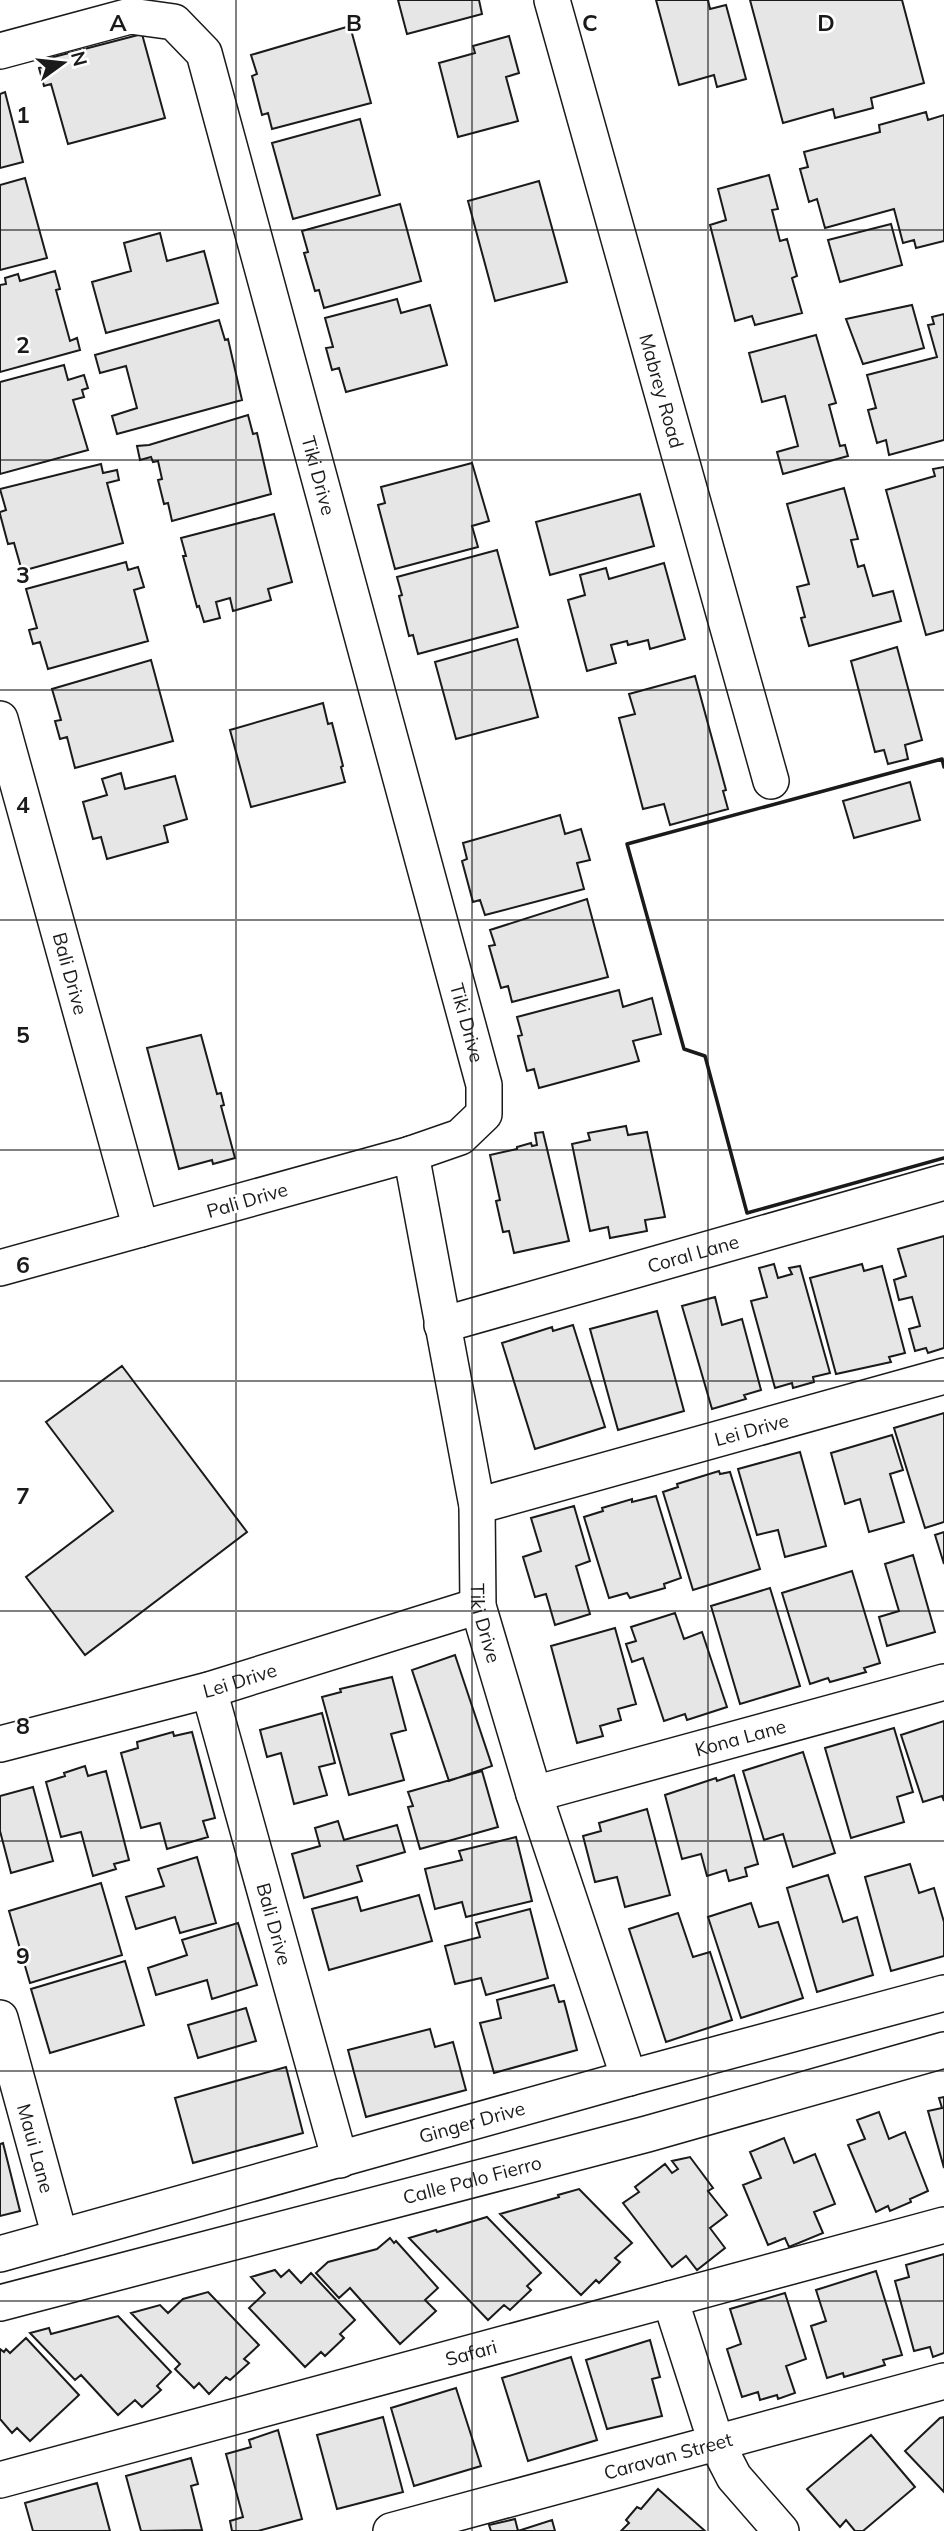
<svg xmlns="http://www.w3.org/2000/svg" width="944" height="2531" font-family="Mulish,sans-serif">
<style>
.building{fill:#e6e6e6;stroke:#1a1a1a;stroke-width:2}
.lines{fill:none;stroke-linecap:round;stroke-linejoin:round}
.minor-casing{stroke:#1a1a1a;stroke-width:38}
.minor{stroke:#fff;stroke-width:35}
.wall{stroke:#1a1a1a;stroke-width:3.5}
.grid{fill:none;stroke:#1a1a1a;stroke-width:2;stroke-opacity:0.55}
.labels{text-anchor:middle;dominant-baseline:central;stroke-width:5;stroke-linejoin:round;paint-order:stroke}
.street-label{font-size:19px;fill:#1a1a1a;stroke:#fff}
.grid-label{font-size:23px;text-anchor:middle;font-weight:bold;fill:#1a1a1a;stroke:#fff;stroke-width:5;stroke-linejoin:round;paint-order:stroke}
</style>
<rect width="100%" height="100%" fill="#fff"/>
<!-- building -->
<path class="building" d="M398,0H479L482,14L407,34Z
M656,0H708L710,9L726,5L746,79L717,87L714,75L679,85Z
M750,0H902L924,83L871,98L873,108L835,118L833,109L783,123Z
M350,26L371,103L272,129L268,113L262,115L252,76L257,74L251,55Z
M142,34L165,118L68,144L51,84L44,86L39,68L43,67L42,60Z
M509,36L519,73L506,77L518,121L458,137L439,63L475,53L473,46Z
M5,92L23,162L0,168V94Z
M926,112L928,120L944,115V241L916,248L914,240L903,243L894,209L825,228L817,199L809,202L800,169L808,167L804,152L880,132L879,125Z
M360,119L380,195L293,219L272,143Z
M769,175L778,209L772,210L780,241L787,239L797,276L792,278L802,313L755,325L752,316L735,321L710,225L726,220L718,189Z
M25,178L47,258L0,270V185Z
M539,181L567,282L495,301L468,201Z
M400,204L421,281L324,308L319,290L315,291L304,253L308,252L302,231Z
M891,224L902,265L840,282L828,240Z
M160,233L167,261L204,251L218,303L106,333L92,282L131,271L124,243Z
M55,271L60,289L56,290L70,341L77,338L80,350L0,372V285L6,284L5,278L18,274L20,281Z
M397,299L401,313L430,305L447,365L346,392L339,368L332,370L326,348L333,347L325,318Z
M912,305L924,348L863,364L846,319Z
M944,314V440L889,455L886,440L877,443L868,410L876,408L867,375L937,357L928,325L934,324L932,317Z
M219,320L225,340L228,339L242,400L117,434L112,416L137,408L126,366L100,373L95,355Z
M816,335L836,403L829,405L840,446L845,445L848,456L783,474L777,452L798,446L785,396L762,402L749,353Z
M64,365L68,380L84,375L88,388L82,390L84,397L73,400L88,450L0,474V382Z
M248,415L253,434L257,433L271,494L172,521L168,503L164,504L158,480L162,479L158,461L153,462L151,457L140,460L137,446L149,445Z
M472,463L489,521L472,526L478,547L395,569L378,505L385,503L381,487Z
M101,464L103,473L117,470L119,480L107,483L123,543L22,571L14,543L8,544L0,514V512L6,510L0,489Z
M944,467V630L926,635L886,490L935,476L933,469Z
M844,488L858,539L851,540L858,567L864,565L873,596L893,591L901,621L809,646L801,618L805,617L797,587L809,584L787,504Z
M640,494L654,546L550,575L536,522Z
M274,514L292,582L268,589L271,600L233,611L230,598L216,602L220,618L204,622L199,606L197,607L183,556H186L181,538Z
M497,550L518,627L418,654L413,635L409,636L399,596L402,595L397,577Z
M126,562L128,570L138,567L144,587L134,590L148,641L48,669L40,642L33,644L29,630L37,628L26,589Z
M664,563L685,639L650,649L648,640L628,645L627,641L611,645L616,663L587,671L568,600L585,595L580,575L606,568L609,579Z
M517,639L538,717L456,739L435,662Z
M897,647L922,740L905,745L908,759L888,764L884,750L875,752L851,661Z
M151,660L173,741L75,768L67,737L60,739L55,721L61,720L52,689Z
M695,676L726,790L723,791L728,809L670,825L664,804L643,809L619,718L635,714L629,694Z
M323,703L328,724L332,723L343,766L341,767L345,782L251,807L230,730Z
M121,773L125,789L175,776L187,819L164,826L168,842L107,859L101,837L93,839L83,802L107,795L102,779Z
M910,782L920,820L854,838L843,801Z
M560,815L565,834L581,829L590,860L577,863L584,889L485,915L480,900L473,902L462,861L467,859L463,843Z
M587,899L608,977L512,1002L508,986L501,988L489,946L495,945L490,930Z
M619,990L623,1007L652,998L661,1034L633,1041L639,1061L539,1088L534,1069L527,1071L518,1036L522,1035L517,1017Z
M201,1035L217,1094L221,1093L224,1105L221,1106L235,1158L213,1164L212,1160L179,1169L147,1048Z
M626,1126L628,1135L647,1132L665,1217L645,1220L647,1231L610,1238L608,1227L590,1231L572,1144L590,1140L588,1133Z
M543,1132L569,1241L514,1253L509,1231L503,1232L496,1201L500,1200L490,1155L517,1149V1147L531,1143L532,1146L537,1145L535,1133Z
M944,1236V1348L928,1353L926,1348L915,1351L909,1329L920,1326L912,1297L899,1300L894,1280L906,1276L898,1249Z
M774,1264L778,1278L792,1274L789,1268L800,1266L830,1373L813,1377L814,1382L793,1388L792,1383L775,1388L751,1301L767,1297L759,1268Z
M862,1264L864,1271L882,1266L905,1353L889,1357L891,1362L836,1374L810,1278Z
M715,1297L722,1325L742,1319L761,1390L744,1395L746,1399L712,1409L682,1306Z
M657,1311L684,1411L618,1430L590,1329Z
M573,1325L605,1427L535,1449L502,1343L552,1327L553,1331Z
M122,1366L247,1532L85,1655L26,1577L113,1511L46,1422Z
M944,1413V1522L925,1528L894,1428Z
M892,1435L903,1470L890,1474L904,1522L869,1532L860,1499L845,1504L831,1453Z
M800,1452L826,1546L785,1557L778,1530L757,1535L738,1469Z
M719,1471L720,1474L730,1472L760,1569L693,1590L663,1492L678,1487L677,1484Z
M656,1496L681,1578L664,1584L665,1588L630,1598L627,1593L609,1598L584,1517L603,1511L602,1508L632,1499V1502Z
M574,1506L590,1561L576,1566L590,1614L555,1625L546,1594L535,1597L523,1557L541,1551L531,1518Z
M944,1532V1564L935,1535Z
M913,1555L935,1632L887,1646L879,1617L899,1611L885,1564Z
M852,1571L880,1663L864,1668L866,1672L830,1682L828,1678L810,1684L782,1593Z
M770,1588L800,1686L740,1704L711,1606Z
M675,1613L684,1639L702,1632L727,1707L687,1720L685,1714L664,1721L643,1658L632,1662L626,1644L636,1641L631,1627Z
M615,1628L636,1704L618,1709L621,1720L600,1726L603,1736L577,1743L551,1646Z
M455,1655L492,1766L449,1781L412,1670Z
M392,1677L406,1730L391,1734L404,1780L349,1795L322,1697L341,1692L340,1689Z
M322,1713L335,1763L319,1767L327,1795L294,1804L281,1753L267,1757L260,1730Z
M944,1721V1801L942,1796L923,1802L901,1735Z
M894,1728L913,1792L897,1797L904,1822L851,1838L825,1748Z
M173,1732L174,1736L192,1732L215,1818L203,1821L208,1837L167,1849L160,1823L141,1828L121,1753L138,1748L137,1742Z
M803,1752L835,1853L793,1867L783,1834L764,1840L743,1771Z
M85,1766L88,1776L106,1771L129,1860L114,1864L116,1869L93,1876L81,1832L61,1837L46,1782L65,1776L64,1773Z
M482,1771L498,1827L420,1849L408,1807L413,1806L408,1792Z
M734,1775L758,1864L745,1868L747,1876L729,1881L726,1870L707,1876L701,1854L682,1859L665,1795L716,1778L717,1781Z
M33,1787L53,1861L11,1873L0,1831V1796Z
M647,1809L670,1895L625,1907L617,1877L595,1882L583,1836L601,1831L599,1823Z
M338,1821L344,1840L397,1825L405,1852L357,1866L362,1881L304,1898L292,1854L320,1846L315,1828Z
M516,1837L532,1901L466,1917L462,1902L435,1909L425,1869L462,1860L459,1851Z
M197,1857L216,1923L180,1933L175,1917L136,1929L126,1897L164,1886L158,1869Z
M910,1864L919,1893L934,1888L944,1922V1956L891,1971L865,1877Z
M828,1875L843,1922L857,1917L873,1975L817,1992L787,1888Z
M101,1883L122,1955L30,1983L9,1911Z
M419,1895L432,1941L329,1970L312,1909L357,1897L361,1911Z
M751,1903L759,1927L778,1922L803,1998L741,2018L708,1917Z
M530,1909L548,1978L486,1995L481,1978L455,1984L445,1946L480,1937L476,1923Z
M678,1913L693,1957L710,1952L732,2020L666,2042L629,1929Z
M238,1923L257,1985L212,1999L207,1980L156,1995L148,1968L187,1955L182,1940Z
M125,1961L144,2025L50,2053L31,1989Z
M554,1985L559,2002L564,2001L577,2050L494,2073L480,2023L501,2018L497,2000Z
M246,2008L256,2041L198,2058L188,2025Z
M430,2029L435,2047L453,2042L466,2090L366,2117L348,2050Z
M286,2067L303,2133L193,2163L175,2098Z
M944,2097V2168L928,2111L942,2108L939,2098Z
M879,2112L889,2139L905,2132L928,2191L910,2199L911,2202L890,2211L888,2206L876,2212L848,2145L865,2139L857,2120Z
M784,2138L794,2163L815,2154L835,2204L814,2212L823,2233L789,2247L785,2238L768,2245L743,2185L761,2178L750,2152Z
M3,2143L20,2211L0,2216V2144Z
M690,2157L713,2188L708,2191L727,2215L710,2228L725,2248L697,2270L686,2256L672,2267L623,2203L639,2192L635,2187L665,2164L672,2173L678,2169L672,2161Z
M579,2189L632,2243L615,2258L620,2262L599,2283L596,2280L581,2295L500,2214L559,2197L558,2195Z
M487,2217L541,2273L527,2286L531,2290L510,2310L504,2305L488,2320L409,2238L436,2230L437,2232Z
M390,2238L394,2243L396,2241L438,2288L425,2300L436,2311L400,2344L350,2288L339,2298L316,2273L328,2262L377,2249Z
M944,2254V2353L933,2357L930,2347L914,2351L895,2281L909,2277L906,2265Z
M275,2270L281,2277L289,2270L301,2283L311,2273L355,2320L340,2334L344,2338L325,2356L321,2352L305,2367L249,2308L265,2293L251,2277Z
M876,2271L902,2355L883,2360L885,2365L844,2377L843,2373L827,2378L811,2326L826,2321L816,2290Z
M208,2292L259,2345L244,2359L249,2363L230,2380L226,2377L209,2394L199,2383L194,2388L175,2369L180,2364L131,2313L160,2305L168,2313L183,2299Z
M785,2293L806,2359L786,2366L795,2393L778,2399L777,2395L760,2400L758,2392L742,2397L727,2349L741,2344L730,2309Z
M118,2316L171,2372L157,2386L161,2390L142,2407L135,2400L118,2415L81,2375L75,2380L30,2333L49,2328L51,2334Z
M26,2338L79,2395L30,2441L17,2428L12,2433L0,2419V2349L4,2352L6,2349L10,2353Z
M650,2340L660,2377L652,2379L662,2416L607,2429L586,2360Z
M571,2357L597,2440L528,2461L502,2378Z
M456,2388L481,2466L414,2486L391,2408Z
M383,2417L403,2492L337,2509L317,2435Z
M944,2417V2492L905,2451L940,2418Z
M278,2430L302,2519L258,2531H232L230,2521L243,2517L226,2454L251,2447L249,2440Z
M871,2435L915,2487L863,2531H855L846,2520L840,2527L807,2489Z
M191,2458L198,2484L191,2486L202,2530L141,2531L126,2476Z
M97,2483L110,2531H33L25,2503Z
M658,2489L705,2531H621L629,2523L626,2520L637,2507L641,2509Z
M515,2519L518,2531L552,2520L555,2531H491L489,2525Z"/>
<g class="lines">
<!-- minor casing -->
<g class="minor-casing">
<g id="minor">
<path id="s1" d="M552,0L771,781"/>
<path id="s2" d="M0,51L130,16L174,22L204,53L484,1085V1114L460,1137L411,1154L0,1268"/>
<path id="s3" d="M0,719L141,1229"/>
<path id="s4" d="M411,1154L477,1506L478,1606L534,1794L629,2078"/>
<path id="s5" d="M442,1325L944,1182"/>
<path id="s6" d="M477,1506L944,1376"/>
<path id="s7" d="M209,1690L340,2160"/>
<path id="s8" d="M0,1744L209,1690L478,1606"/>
<path id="s9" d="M534,1794L944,1682"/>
<path id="s10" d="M0,2018L60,2237"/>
<path id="s11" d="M0,2254L629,2078L944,1993"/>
<path d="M670,2299L716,2442L734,2477L781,2531"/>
<path id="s12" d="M0,2303L647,2134L944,2050"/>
<path id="s13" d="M0,2480L944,2225"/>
<path id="s14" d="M391,2531L944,2381"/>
</g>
</g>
<!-- minor -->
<use href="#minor" class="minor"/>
<!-- wall -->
<path class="wall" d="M944,767L942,759L627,844L684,1049L705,1056L747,1213L944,1158"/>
</g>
<!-- grid -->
<path class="grid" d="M236,0V2531M472,0V2531M708,0V2531M0,230H944M0,460H944M0,690H944M0,920H944M0,1150H944M0,1381H944M0,1611H944M0,1841H944M0,2071H944M0,2301H944"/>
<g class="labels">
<!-- street labels -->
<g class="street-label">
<text stroke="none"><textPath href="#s1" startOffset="406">Mabrey Road</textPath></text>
<text stroke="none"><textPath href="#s2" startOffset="660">Tiki Drive</textPath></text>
<text stroke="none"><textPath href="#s3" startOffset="264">Bali Drive</textPath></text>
<text stroke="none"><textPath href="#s2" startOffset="1227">Tiki Drive</textPath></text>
<text transform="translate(247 1200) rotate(-16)">Pali Drive</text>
<text stroke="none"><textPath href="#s5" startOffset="261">Coral Lane</textPath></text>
<text stroke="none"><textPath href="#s6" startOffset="285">Lei Drive</textPath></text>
<text stroke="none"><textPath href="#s4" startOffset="476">Tiki Drive</textPath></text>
<text stroke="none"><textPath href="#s8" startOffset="248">Lei Drive</textPath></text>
<text stroke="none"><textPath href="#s9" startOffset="214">Kona Lane</textPath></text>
<text stroke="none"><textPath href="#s7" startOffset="243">Bali Drive</textPath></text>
<text stroke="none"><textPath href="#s11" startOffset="490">Ginger Drive</textPath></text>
<text stroke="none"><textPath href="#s10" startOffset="135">Maui Lane</textPath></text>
<text stroke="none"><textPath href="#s12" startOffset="488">Calle Palo Fierro</textPath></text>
<text stroke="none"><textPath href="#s13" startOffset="488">Safari</textPath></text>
<text stroke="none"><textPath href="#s14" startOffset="287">Caravan Street</textPath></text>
</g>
</g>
<g class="grid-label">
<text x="118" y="31">A</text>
<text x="354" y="31">B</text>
<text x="590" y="31">C</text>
<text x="826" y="31">D</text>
<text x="23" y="123">1</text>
<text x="23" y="353">2</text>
<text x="23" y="583">3</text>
<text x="23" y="813">4</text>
<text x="23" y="1043">5</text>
<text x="23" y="1273">6</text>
<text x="23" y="1504">7</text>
<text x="23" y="1734">8</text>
<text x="23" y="1964">9</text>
</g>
<!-- north arrow -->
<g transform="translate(63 63) rotate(75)" stroke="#ffffff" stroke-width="5" paint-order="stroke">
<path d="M0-5L12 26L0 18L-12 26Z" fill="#1a1a1a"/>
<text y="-10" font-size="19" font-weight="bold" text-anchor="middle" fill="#1a1a1a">N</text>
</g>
</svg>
